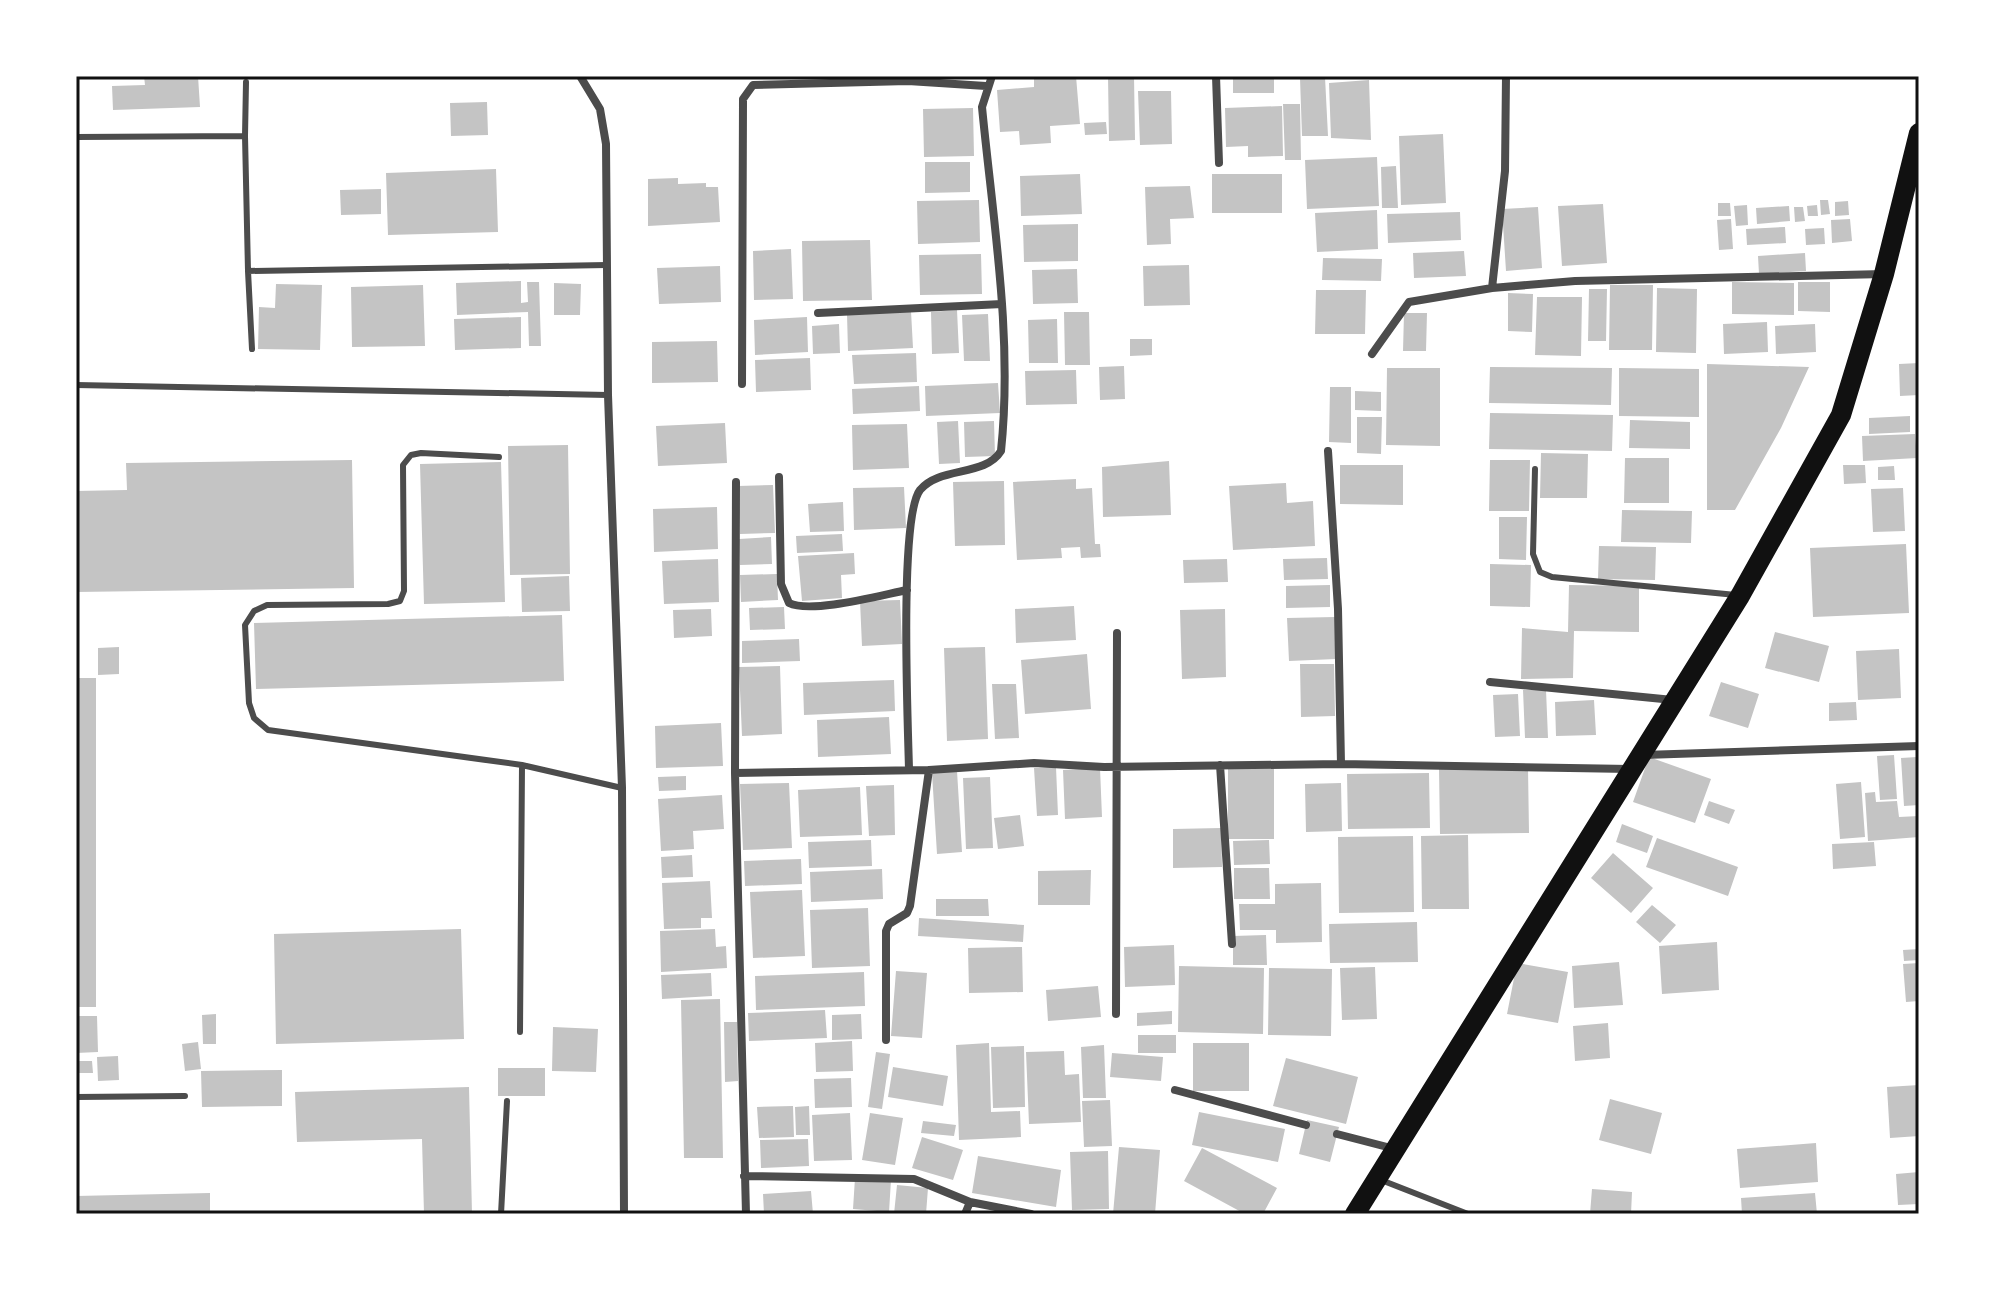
<svg xmlns="http://www.w3.org/2000/svg" width="1995" height="1290" font-family="'DM Sans',sans-serif">
<style>
.building{fill:#c4c4c4}
.lines{fill:none;stroke-linecap:round;stroke-linejoin:round}
.service{stroke:#4c4c4c;stroke-width:6}
.minor{stroke:#4c4c4c;stroke-width:8}
.primary{stroke:#111;stroke-width:20}
.neatline{fill:none;stroke:#111;stroke-width:3}
</style>
<rect width="100%" height="100%" fill="#fff"/>
<!-- building -->
<path class="building" d="M144,76H198L200,107L113,110L112,86L145,85Z
M1034,76H1076L1080,124L1050,126L1051,143L1020,145L1019,131L1000,132L997,90L1034,87Z
M1108,76H1134L1135,140L1109,141Z
M1233,76H1274V93H1233Z
M1325,77L1328,136H1302L1300,78Z
M1369,80L1371,140L1331,138L1329,83Z
M1138,91H1171L1172,144L1140,145Z
M487,102L488,135L451,136L450,103Z
M1283,104H1300L1301,160H1285Z
M1282,106L1283,156L1248,157V146L1226,147L1225,108Z
M973,108L974,156L924,157L923,109Z
M1106,122L1107,134L1085,135L1084,123Z
M1443,134L1446,203L1401,205L1399,136Z
M1377,157L1379,206L1307,209L1305,160Z
M925,162H970V192L925,193Z
M1396,166L1398,208H1382L1381,167Z
M496,169L498,232L388,235L386,173Z
M1080,174L1082,214L1021,216L1020,176Z
M1212,174H1282V213H1212Z
M678,178V184L706,183V187H718L720,222L648,226V179Z
M1190,186L1194,218L1170,219L1171,244L1147,245L1145,187Z
M381,189V214L341,215L340,190Z
M979,200L980,242L918,244L917,201Z
M1820,200H1828L1830,214L1821,215Z
M1848,201L1849,215L1835,216V202Z
M1718,203H1730L1731,216H1718Z
M1603,204L1607,263L1562,266L1558,206Z
M1747,205L1748,225L1736,226L1734,206Z
M1817,205L1818,216H1808L1807,206Z
M1789,206L1790,221L1757,224L1756,208Z
M1538,207L1542,268L1506,271L1502,209Z
M1794,207H1803L1805,221L1795,222Z
M1377,210L1378,249L1317,252L1315,213Z
M1460,212L1461,240L1388,243L1387,214Z
M1731,219L1733,249L1719,250L1717,220Z
M1850,219L1852,241L1832,243L1831,220Z
M1078,224V261L1024,262L1023,225Z
M1785,227L1786,243L1747,245L1746,229Z
M1824,228L1825,244L1806,245L1805,229Z
M870,240L872,300L803,301L802,241Z
M791,249L793,299L754,300L753,251Z
M1464,251L1466,276L1414,278L1413,253Z
M1805,253L1806,271L1759,274L1758,256Z
M981,254L982,294L920,295L919,255Z
M1323,258L1382,259L1381,281L1322,280Z
M1189,265L1190,305L1144,306L1143,266Z
M720,266L721,302L659,304L657,268Z
M1077,269L1078,303L1033,304L1032,270Z
M521,281V303L528,302L527,282H539L541,346H529L528,312L457,315L456,283Z
M1732,282L1794,283V315L1732,314Z
M1798,282H1830V312L1798,311Z
M554,283L581,284L580,315H554Z
M276,284L322,285L320,350L258,349L259,307L275,308Z
M423,285L425,346L352,347L351,287Z
M1610,285H1653L1652,350H1609Z
M1657,288L1697,289L1696,353L1656,352Z
M1589,289H1607L1606,341H1588Z
M1316,290H1366L1365,334H1315Z
M1508,293L1533,294L1532,332L1508,331Z
M1537,297H1582L1581,356L1535,355Z
M957,310L959,353L932,354L931,312Z
M911,311L913,348L848,351L847,314Z
M1064,312H1089L1090,365H1065Z
M1404,313H1427L1426,351H1403Z
M988,314L990,361H964L962,315Z
M521,317V348L455,350L454,319Z
M807,317L808,352L755,355L754,320Z
M1057,319L1058,363H1029L1028,320Z
M1767,322L1768,352L1724,354L1723,324Z
M839,324L840,353L813,354L812,326Z
M1815,324L1816,352L1776,354L1775,326Z
M1130,339H1152V355L1130,356Z
M717,341L718,382L652,383V342Z
M916,353L917,382L854,384L852,355Z
M810,358L811,390L756,392L755,360Z
M1919,363V395L1900,396L1899,364Z
M1707,364L1809,367L1781,428L1735,510H1707Z
M1124,366L1125,399L1100,400L1099,367Z
M1490,367L1612,368L1611,405L1489,403Z
M1387,368H1440V446L1386,445Z
M1619,368L1699,369V417L1619,416Z
M1076,370L1077,404L1026,405L1025,371Z
M998,383L1000,413L926,416L925,386Z
M919,386L920,411L853,414L852,389Z
M1330,387H1351V443L1329,442Z
M1355,391L1381,392V411L1355,410Z
M1490,413L1613,415L1612,451L1489,449Z
M1910,416V432L1869,434V418Z
M1357,417H1382L1381,454L1357,453Z
M1630,420L1690,422V449L1629,448Z
M958,421L960,463L939,464L937,422Z
M994,421L995,456L965,457L964,422Z
M725,423L727,463L658,466L656,426Z
M907,424L909,468L853,470L852,425Z
M1915,434L1917,458L1863,461L1862,436Z
M568,445L570,574L510,575L508,446Z
M1541,453L1588,454L1587,498H1540Z
M1625,458H1669V503H1624Z
M352,460L354,588L76,592V491L127,490L126,463Z
M1490,460H1530L1529,511H1489Z
M1169,461L1171,515L1103,517L1102,467Z
M501,462L505,602L424,604L420,464Z
M1340,465H1403V505L1340,504Z
M1843,465H1865L1866,483L1844,484Z
M1894,466L1895,480H1878V467Z
M1076,479V489L1092,488L1095,544H1100L1101,557L1081,558L1080,547L1061,548L1062,558L1017,560L1013,482Z
M1004,481L1005,545L955,546L953,482Z
M1286,483L1287,503L1313,501L1315,546L1233,550L1229,486Z
M773,485L775,533L740,534L738,486Z
M904,487L906,528L854,530L853,488Z
M1903,488L1905,531L1873,532L1871,489Z
M843,502L844,531L810,532L808,504Z
M717,507L718,549L654,552L653,509Z
M1622,510L1692,511L1691,543L1621,542Z
M1499,517H1527L1526,560L1499,559Z
M842,534L843,551L797,553L796,536Z
M771,537L772,564L740,565L739,539Z
M1906,544L1909,613L1813,617L1810,548Z
M1599,546L1656,547L1655,580L1598,579Z
M854,553L855,574L841,575L842,598L802,601L798,556Z
M1327,558L1328,579L1284,580L1283,559Z
M718,559L719,602L664,604L662,561Z
M1227,559L1228,582L1184,583L1183,560Z
M1490,564L1531,565L1530,607L1490,606Z
M777,574L778,600L741,602L740,575Z
M569,576L570,611L522,612L521,578Z
M1330,585V607L1286,608V586Z
M1569,585L1639,586V632L1574,631L1573,678L1521,679L1522,628L1568,632Z
M900,600L902,644L862,646L860,601Z
M1074,606L1076,640L1016,643L1015,609Z
M784,607L785,629L750,630L749,608Z
M711,609L712,636L674,638L673,610Z
M1225,609L1226,677L1182,679L1180,610Z
M562,615L564,681L256,689L254,623Z
M1335,617L1336,659L1289,661L1287,618Z
M1775,632L1829,646L1819,682L1765,668Z
M799,639L800,661L742,663V641Z
M119,647V674L98,675V648Z
M985,647L988,739L947,741L944,648Z
M1899,649L1901,698L1858,700L1856,651Z
M1087,654L1091,709L1025,714L1021,660Z
M1300,664H1334L1335,716L1301,717Z
M780,666L782,734L742,736L739,667Z
M76,678H96V1007H76Z
M894,680L895,711L804,715L803,683Z
M1721,682L1759,694L1748,728L1709,716Z
M992,684H1016L1019,738L995,739Z
M1523,690H1546L1548,738H1525Z
M1518,694L1520,736L1495,737L1493,695Z
M1594,700L1596,735L1556,736L1555,702Z
M1856,702L1857,720L1829,721V703Z
M889,717L891,754L818,757L817,720Z
M721,723L723,766L656,768L655,726Z
M1894,755L1897,799L1880,800L1877,756Z
M1649,757L1711,779L1695,823L1633,802Z
M1917,757L1919,805L1904,806L1901,758Z
M1274,766V839H1228V767Z
M1056,767L1058,815L1037,816L1034,768Z
M1100,768L1102,817L1065,819L1063,770Z
M1528,768L1529,833L1440,834L1439,769Z
M957,771L962,852L937,854L932,773Z
M1429,773L1430,828L1348,829L1347,774Z
M686,776V790L659,791L658,777Z
M990,777L993,848L966,849L963,778Z
M1861,782L1865,837L1840,839L1836,784Z
M789,783L792,848L743,850L740,784Z
M1341,783L1342,831L1306,832L1305,784Z
M894,785L895,835L869,836L866,786Z
M860,787L862,835L800,837L798,790Z
M1875,792L1876,802L1897,801L1899,817L1919,816V837L1868,841L1865,793Z
M722,795L724,829L693,831L694,849L661,851L658,799Z
M1709,801L1735,810L1729,824L1704,815Z
M1020,815L1024,846L998,849L994,818Z
M1622,824L1653,836L1647,853L1616,842Z
M1221,828L1222,867L1173,868V829Z
M1468,835L1469,909H1422L1421,836Z
M1413,836L1414,912L1339,913L1338,837Z
M1657,838L1738,867L1728,896L1646,867Z
M871,840L872,866L809,868L808,842Z
M1269,840L1270,864L1234,865L1233,841Z
M1874,842L1876,866L1833,869L1832,844Z
M1613,853L1653,888L1631,913L1591,878Z
M692,855L693,877L662,878L661,857Z
M801,859L802,884L745,886L744,861Z
M1234,868H1269L1270,899H1234Z
M882,869L883,899L811,902L810,872Z
M1091,870L1090,905H1038V871Z
M710,881L712,918H701V928L664,929L662,883Z
M1321,883L1322,942L1276,943V930H1240L1239,904H1275V884Z
M802,890L805,956L753,958L750,892Z
M936,899H988L989,916H936Z
M1652,905L1676,925L1660,943L1636,922Z
M868,908L870,966L812,968L810,910Z
M919,918L1024,925L1023,942L918,936Z
M1417,922L1418,962L1330,963L1329,924Z
M461,929L464,1039L276,1044L274,934Z
M715,929L716,947L726,946L727,968L661,972L660,931Z
M1266,935L1267,965H1233V936Z
M1717,942L1719,990L1662,994L1659,946Z
M1174,945L1175,985L1125,987L1124,947Z
M1022,947L1023,992L969,993L968,948Z
M1919,949V960L1904,961L1903,950Z
M1619,962L1623,1005L1574,1008L1572,966Z
M1517,963L1568,972L1558,1023L1507,1014Z
M1919,963V1001L1906,1002L1903,964Z
M1179,966L1264,968L1263,1034L1178,1032Z
M1375,967L1377,1019L1342,1020L1340,968Z
M1269,968L1332,969L1331,1036L1268,1035Z
M896,971L927,973L922,1038L891,1036Z
M864,972L865,1006L756,1010L755,976Z
M711,973L712,996L662,999L661,975Z
M1098,986L1101,1017L1048,1021L1046,990Z
M720,999L723,1158H684L681,1000Z
M825,1010L827,1038L749,1041L748,1013Z
M1172,1011V1024L1137,1026V1013Z
M216,1014V1044H203L202,1015Z
M861,1014L862,1039L832,1040V1015Z
M76,1016H97L98,1052L76,1053Z
M724,1022H737L738,1081L725,1082Z
M1608,1023L1610,1058L1575,1061L1573,1026Z
M553,1027L598,1029L596,1072L552,1071Z
M1138,1035H1176V1053H1138Z
M852,1041L853,1071L816,1072L815,1043Z
M198,1042L201,1069L185,1071L182,1044Z
M989,1043L991,1112L1020,1111L1021,1137L959,1140L956,1045Z
M1193,1043H1249V1091H1193Z
M1104,1045L1106,1098H1083L1081,1047Z
M1024,1046L1025,1107L993,1108L991,1047Z
M1064,1051L1065,1075L1079,1074L1081,1122L1029,1124L1026,1052Z
M876,1052L890,1054L882,1109L868,1107Z
M1112,1053L1163,1057L1161,1081L1110,1077Z
M118,1056L119,1080L98,1081L97,1057Z
M1286,1058L1358,1077L1346,1124L1273,1106Z
M76,1061H92L93,1073H76Z
M893,1067L948,1076L943,1106L888,1097Z
M498,1068H545V1096H498Z
M282,1070V1106L202,1107L201,1071Z
M851,1078L852,1107L815,1108L814,1079Z
M1919,1085V1136L1890,1138L1887,1087Z
M469,1087L472,1214H424L422,1139L297,1142L295,1092Z
M1610,1099L1662,1113L1651,1154L1599,1140Z
M1110,1100L1112,1146L1084,1147L1082,1101Z
M793,1106L794,1137L759,1138L757,1107Z
M809,1106L810,1135H796L795,1107Z
M1199,1112L1285,1129L1278,1162L1192,1145Z
M850,1113L852,1160L814,1161L812,1115Z
M870,1113L903,1118L895,1165L862,1160Z
M1307,1120L1339,1127L1330,1162L1299,1154Z
M923,1121L956,1125L954,1136L921,1133Z
M922,1137L963,1150L953,1180L912,1168Z
M808,1139L809,1166L761,1168L760,1140Z
M1816,1143L1818,1182L1740,1188L1737,1149Z
M1119,1147L1160,1150L1155,1214H1113Z
M1202,1148L1277,1188L1263,1214H1245L1184,1181Z
M1108,1151L1109,1209L1072,1210L1070,1152Z
M978,1156L1061,1170L1056,1207L972,1193Z
M1919,1172V1204L1898,1205L1896,1174Z
M855,1178L891,1180L889,1212L853,1209Z
M897,1185L928,1188L926,1214H894Z
M1592,1189L1632,1192L1631,1214H1590Z
M811,1191L813,1214H764L763,1194Z
M210,1193V1214H76V1196Z
M1815,1193L1817,1214H1742L1741,1198Z"/>
<g class="lines">
<!-- service -->
<path class="service" d="M245,136L246,82
M76,137L245,136L248,271L607,265
M248,271L252,349
M76,385L608,395
M499,457L421,453L411,455L403,465L404,591L400,601L388,604L267,605L254,611L245,625L249,703L254,718L268,730L522,765L622,788
M1535,469L1533,554L1540,572L1552,577L1736,595
M520,1032L522,765
M76,1097L185,1096
M1381,1180L1468,1214
M501,1214L507,1101"/>
<!-- minor -->
<path class="minor" d="M580,76L600,109L606,144L608,395L622,788L624,1214
M1216,76L1219,163
M1492,288L1505,171L1506,76
M818,313L1002,304
M1372,354L1409,302L1492,288L1575,281L1884,274
M742,384L743,99L753,85L908,81L986,86
M1328,451L1338,609L1341,764
M779,477L781,584L789,603C811,614 881,595 907,590
M736,482L735,773L746,1214
M1490,682L1673,700
M1644,755L1919,746
M1220,765L1232,944
M909,770C908,724 899,517 920,490C940,466 985,477 1001,451C1013,337 993,221 982,107L992,76
M735,773L929,770L1034,763L1104,767L1341,764L1630,769
M1116,1014L1117,633
M886,1040V931L889,924L907,913L910,906L929,770
M1175,1090L1306,1125
M1337,1134L1395,1149
M744,1176L914,1179L970,1202L965,1214
M970,1202L1031,1214"/>
<!-- primary -->
<path class="primary" d="M1355,1214L1740,596L1841,415L1884,274L1919,133"/>
</g>
<!-- border -->
<rect width="1995" height="1290" fill="none" stroke="#ffffff" stroke-width="156"/>
<rect x="78" y="78" width="1839" height="1134" class="neatline"/>
</svg>
